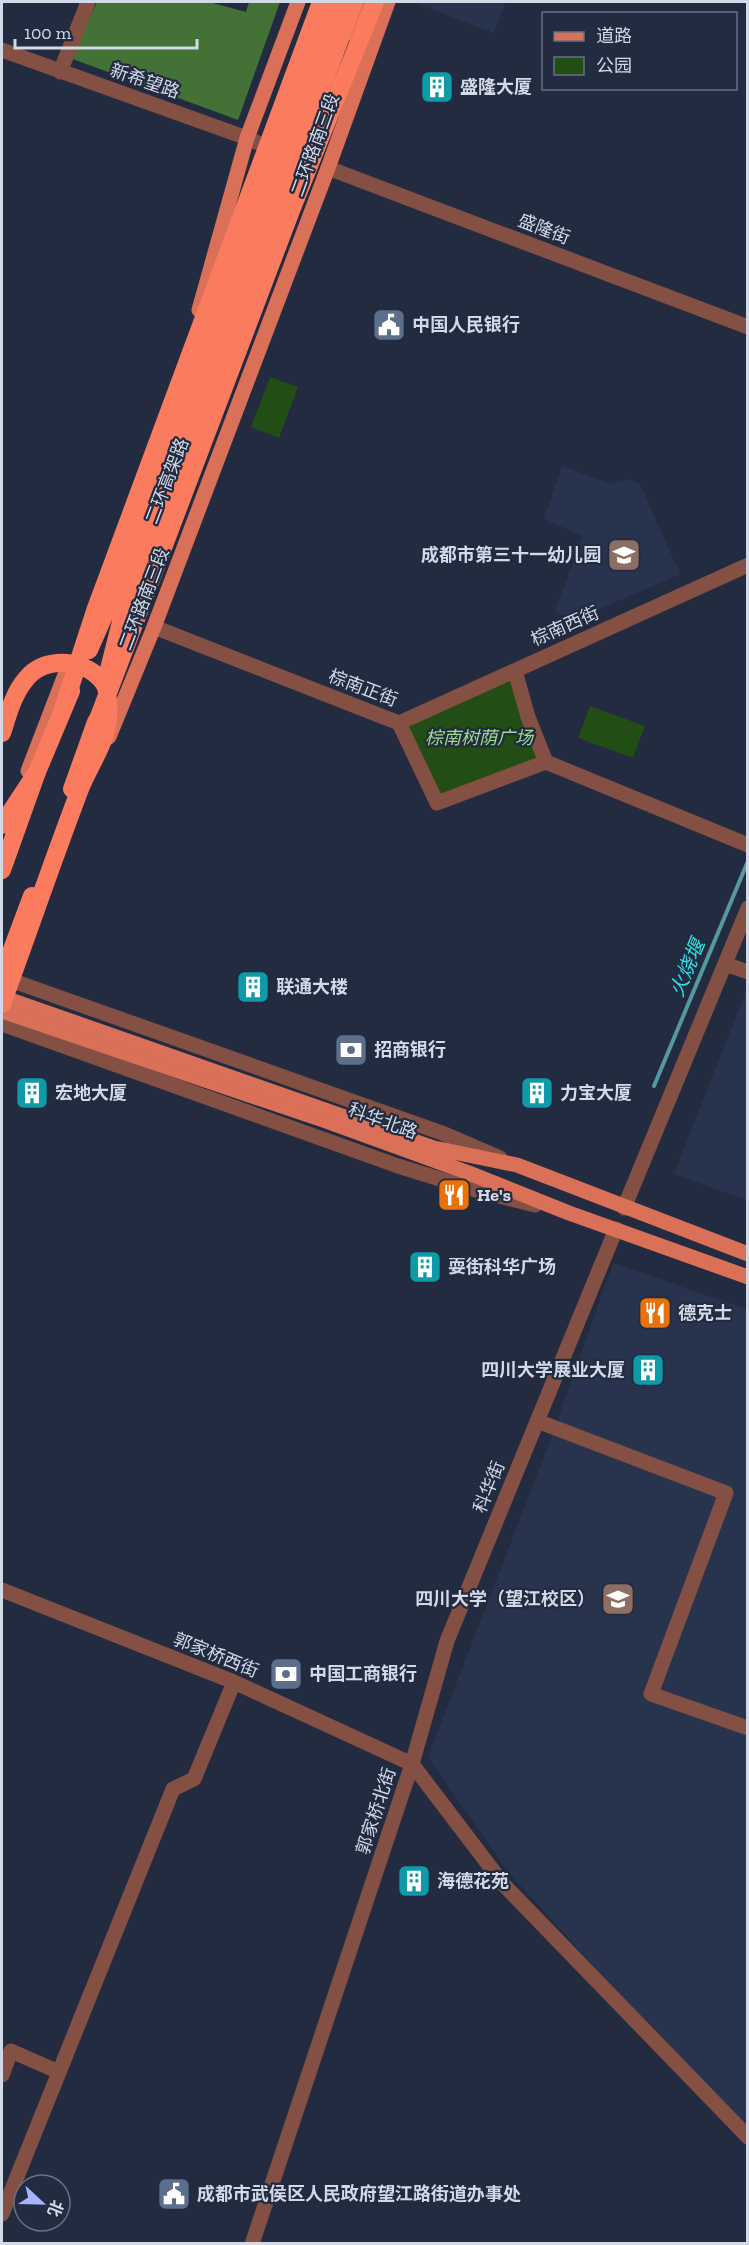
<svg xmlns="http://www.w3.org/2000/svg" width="749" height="2245" font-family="'Zilla Slab','Noto Sans SC',serif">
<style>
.built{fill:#28344e}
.green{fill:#224d14}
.forest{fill:#437136}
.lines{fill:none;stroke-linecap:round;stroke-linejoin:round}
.stream{stroke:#55989e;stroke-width:4}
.minor{stroke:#845044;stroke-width:15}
.major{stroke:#da7058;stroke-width:15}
.highway{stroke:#fb7b5f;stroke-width:18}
.major-bridge{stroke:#da7058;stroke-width:15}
.highway-bridge{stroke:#fb7b5f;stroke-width:18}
.labels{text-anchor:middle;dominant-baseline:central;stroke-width:4.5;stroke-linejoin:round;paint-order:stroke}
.street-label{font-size:18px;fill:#d2d9e7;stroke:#222b40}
.poi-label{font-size:18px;font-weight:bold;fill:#d2d9e7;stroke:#222b40;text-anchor:start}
.park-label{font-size:18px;font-style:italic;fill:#9ddf8b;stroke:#222b40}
.water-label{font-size:20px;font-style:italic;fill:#31e0e4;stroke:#222b40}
</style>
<rect width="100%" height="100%" fill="#222b40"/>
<!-- built -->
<path class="built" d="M412,2H506L494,33Z
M562,466L610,484L629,479L640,484L680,574L572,621L555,611L583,536L544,519Z
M746,991L748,992L747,1200L674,1174Z
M613,1263L747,1309V2133L509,1873L428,1757L550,1441Z"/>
<!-- green -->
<path class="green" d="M270,377L298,387L279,438L251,427Z
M515,671L546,762L437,803L399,723Z
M590,706L645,726L633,758L578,738Z"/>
<!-- forest -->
<path class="forest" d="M97,2H209L246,12L249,2H280L238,120L70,58Z"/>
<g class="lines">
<!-- stream -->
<path class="stream" d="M654,1086L748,861"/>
<!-- minor -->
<path class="minor" d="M2,50L247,138L274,150
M60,72L88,2
M328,168L748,327
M154,627L399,723L437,803L546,762L748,845
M515,671L528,717L546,762
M399,723L748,565
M725,964L748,972
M2,977L442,1133L500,1158
M2,1024L398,1166L472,1189L535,1205
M624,1208L748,908
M537,1421L726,1493L651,1694L748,1728
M2,1590L234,1682L412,1764L504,1885L748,2137
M2,2075L11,2051L59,2072
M2,2214L173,1789L194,1779L234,1682
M252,2244L412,1764L447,1641L616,1229"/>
<!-- major -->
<path class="major" d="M351,33L364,2
M199,310L247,138L298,2
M109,737L154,627L328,168L388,2
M28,771L68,667
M2,1011L323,1120L469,1173L569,1213L748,1277
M325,1110L434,1148L517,1165L748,1254"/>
<!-- highway -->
<path class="highway" d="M89,650L111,600L337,2
M106,681L124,610L354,2
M72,789L96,722
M2,870L37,772L71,691
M2,976L32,896"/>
<!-- major-bridge -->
<path class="major-bridge" d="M2,997L325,1110"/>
<!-- highway-bridge -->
<path class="highway-bridge" d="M64,706L95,611L321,2
M2,733C8,715 13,694 26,679C45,654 89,659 105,685C108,692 109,709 108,717C107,742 89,766 80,789C53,860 28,933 2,1004
M92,735L292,208L375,2
M2,825L37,772"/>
</g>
<!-- icons -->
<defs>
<g id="building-square" transform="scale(1.725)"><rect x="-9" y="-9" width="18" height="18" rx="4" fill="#0f9aa8" stroke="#222b40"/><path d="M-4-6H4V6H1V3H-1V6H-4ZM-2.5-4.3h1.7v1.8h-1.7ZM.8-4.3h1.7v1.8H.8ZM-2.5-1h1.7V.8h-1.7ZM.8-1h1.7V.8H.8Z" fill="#fff"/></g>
<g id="civic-square" transform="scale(1.725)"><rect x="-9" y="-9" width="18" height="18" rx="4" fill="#5c6f8a" stroke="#222b40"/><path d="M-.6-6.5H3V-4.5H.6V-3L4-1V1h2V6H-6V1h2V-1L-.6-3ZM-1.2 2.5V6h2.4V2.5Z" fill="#fff"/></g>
<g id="school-square" transform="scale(1.725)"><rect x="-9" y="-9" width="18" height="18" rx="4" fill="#8d6e63" stroke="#222b40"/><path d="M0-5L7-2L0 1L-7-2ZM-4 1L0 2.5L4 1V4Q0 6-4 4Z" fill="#fff"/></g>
<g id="bank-square" transform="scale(1.725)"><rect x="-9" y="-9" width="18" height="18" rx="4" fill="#5c6f8a" stroke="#222b40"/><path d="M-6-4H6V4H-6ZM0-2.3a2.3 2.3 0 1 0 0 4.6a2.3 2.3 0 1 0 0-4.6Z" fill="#fff"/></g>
<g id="restaurant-square" transform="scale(1.725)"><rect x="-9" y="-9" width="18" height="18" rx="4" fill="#e8710a" stroke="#222b40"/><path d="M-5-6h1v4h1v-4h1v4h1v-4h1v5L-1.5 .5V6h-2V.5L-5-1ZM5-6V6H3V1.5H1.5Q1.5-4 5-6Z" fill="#fff"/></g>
<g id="university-square" transform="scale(1.725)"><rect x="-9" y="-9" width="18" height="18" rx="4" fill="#8d6e63" stroke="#222b40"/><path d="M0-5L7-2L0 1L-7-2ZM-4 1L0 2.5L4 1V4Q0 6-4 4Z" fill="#fff"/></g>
</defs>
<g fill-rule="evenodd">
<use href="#building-square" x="437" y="87"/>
<use href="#civic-square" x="389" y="325"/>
<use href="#school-square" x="624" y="555"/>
<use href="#building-square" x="253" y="987"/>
<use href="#bank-square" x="351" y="1050"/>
<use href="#building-square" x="32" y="1093"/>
<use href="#building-square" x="537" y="1093"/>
<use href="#restaurant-square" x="454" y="1195"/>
<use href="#building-square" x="425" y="1267"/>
<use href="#restaurant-square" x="655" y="1313"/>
<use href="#building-square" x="648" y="1370"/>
<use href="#university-square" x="618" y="1599"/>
<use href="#bank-square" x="286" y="1674"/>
<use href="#building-square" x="414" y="1881"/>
<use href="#civic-square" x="174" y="2194"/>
</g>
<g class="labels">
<!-- street labels -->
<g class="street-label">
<text transform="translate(145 81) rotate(19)">新希望路</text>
<text transform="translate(315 145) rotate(-70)">二环路南三段</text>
<text transform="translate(544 229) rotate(21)">盛隆街</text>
<text transform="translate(167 481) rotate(-69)">二环高架路</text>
<text transform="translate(144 599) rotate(-69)">二环路南三段</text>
<text transform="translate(565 626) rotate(-24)">棕南西街</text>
<text transform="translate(363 688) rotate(21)">棕南正街</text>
<text transform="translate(383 1121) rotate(20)">科华北路</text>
<text transform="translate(489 1487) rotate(-68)">科华街</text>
<text transform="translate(216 1655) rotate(22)">郭家桥西街</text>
<text transform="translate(376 1811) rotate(-72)">郭家桥北街</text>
</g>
<!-- poi labels -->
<g class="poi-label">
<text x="460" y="87">盛隆大厦</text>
<text x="412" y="325">中国人民银行</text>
<text x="601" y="555" text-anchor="end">成都市第三十一幼儿园</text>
<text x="276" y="987">联通大楼</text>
<text x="374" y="1050">招商银行</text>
<text x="55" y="1093">宏地大厦</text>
<text x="560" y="1093">力宝大厦</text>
<text x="477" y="1195">He's</text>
<text x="448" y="1267">耍街科华广场</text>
<text x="678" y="1313">德克士</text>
<text x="625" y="1370" text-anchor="end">四川大学展业大厦</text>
<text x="595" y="1599" text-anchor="end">四川大学（望江校区）</text>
<text x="309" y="1674">中国工商银行</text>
<text x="437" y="1881">海德花苑</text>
<text x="197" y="2194">成都市武侯区人民政府望江路街道办事处</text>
</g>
<!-- park labels -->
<g class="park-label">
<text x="479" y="738">棕南树荫广场</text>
</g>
<!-- water labels -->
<g class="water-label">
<text transform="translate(687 968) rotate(-67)">火烧堰</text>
</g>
</g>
<!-- border -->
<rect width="749" height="2245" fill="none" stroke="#d2d9e7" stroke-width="6"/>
<!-- legend -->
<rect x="542" y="12" width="195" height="78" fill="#222b40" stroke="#687183" stroke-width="1.5"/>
<rect x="554" y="32" width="30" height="9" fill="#da7058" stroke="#687183" stroke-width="1.5"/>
<text x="596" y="42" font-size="18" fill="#d2d9e7">道路</text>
<rect x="554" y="57" width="30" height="18" fill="#224d14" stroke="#687183" stroke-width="1.5"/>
<text x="596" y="72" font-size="18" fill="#d2d9e7">公园</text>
<!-- north arrow -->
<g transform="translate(42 2203) rotate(112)"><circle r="28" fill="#222b40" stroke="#687183" stroke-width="1.5"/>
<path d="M0-4.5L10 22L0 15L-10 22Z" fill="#a7b1fc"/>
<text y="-9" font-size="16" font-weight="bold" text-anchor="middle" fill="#d2d9e7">北</text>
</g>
<!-- scale -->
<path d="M15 39v9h182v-9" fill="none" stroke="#d2d9e7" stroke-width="3"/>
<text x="24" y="39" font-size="18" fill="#d2d9e7" stroke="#222b40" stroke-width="4.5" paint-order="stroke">100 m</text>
</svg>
